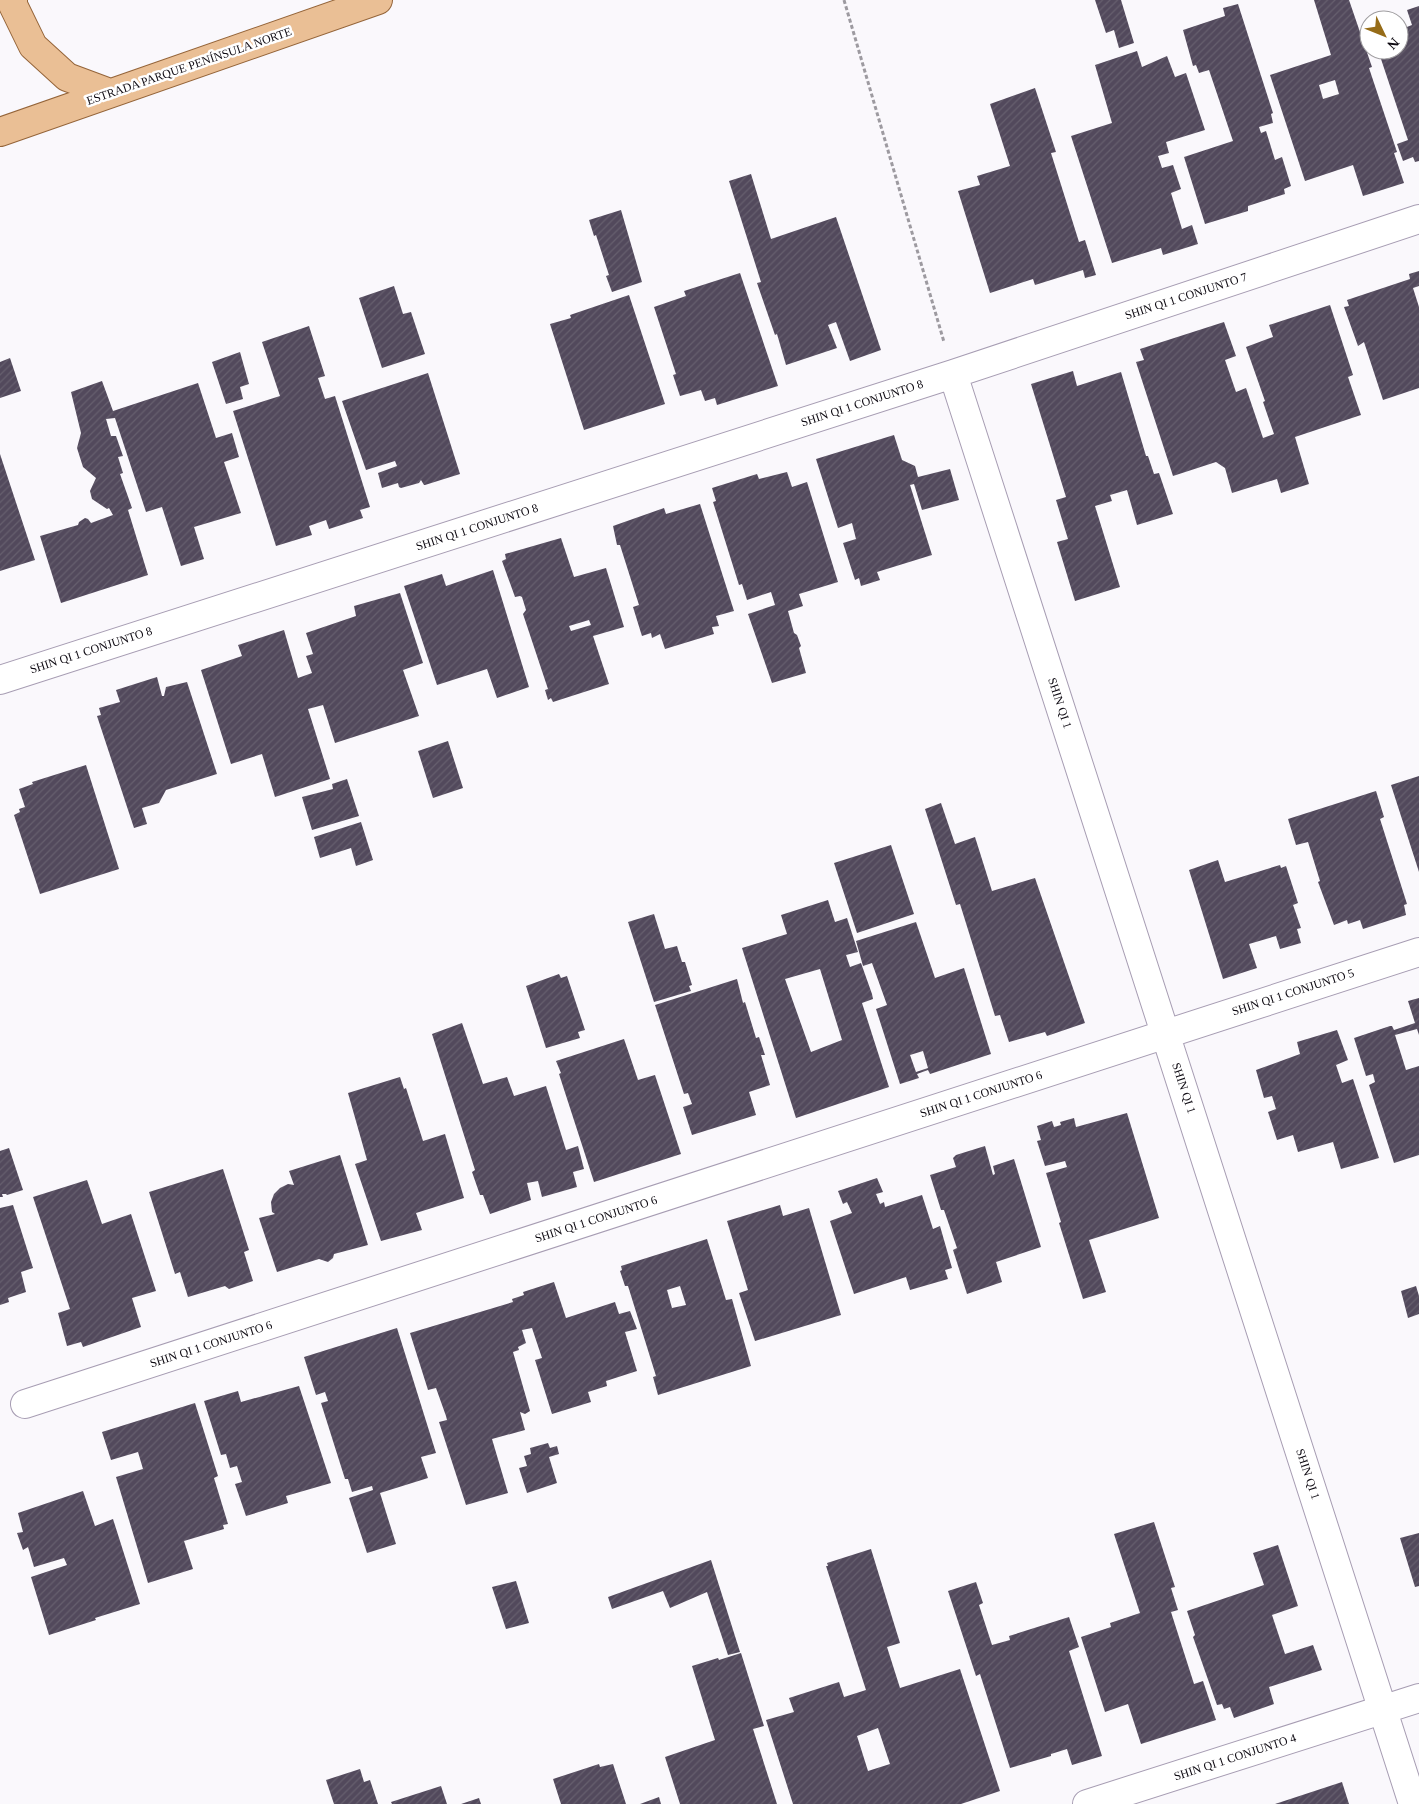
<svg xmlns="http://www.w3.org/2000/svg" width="1419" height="1804" font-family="'Times New Roman',serif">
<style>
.building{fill:url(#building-hatch);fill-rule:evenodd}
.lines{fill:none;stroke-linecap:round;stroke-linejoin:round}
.minor-casing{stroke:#a79db3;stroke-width:30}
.major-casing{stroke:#946439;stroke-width:30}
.path{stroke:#9d9aa0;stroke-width:3;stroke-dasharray:4 2.5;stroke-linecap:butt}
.minor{stroke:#fff;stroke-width:28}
.major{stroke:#eabf95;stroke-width:28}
.labels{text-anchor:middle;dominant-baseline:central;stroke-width:5;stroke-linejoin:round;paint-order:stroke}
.street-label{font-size:12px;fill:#0e0a12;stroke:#fff}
</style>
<defs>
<pattern id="building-hatch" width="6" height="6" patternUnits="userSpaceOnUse" patternTransform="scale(1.25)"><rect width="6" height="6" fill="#52495c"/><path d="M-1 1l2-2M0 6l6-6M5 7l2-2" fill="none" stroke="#665f6e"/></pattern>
</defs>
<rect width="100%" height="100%" fill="#faf8fc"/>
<!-- building -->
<path class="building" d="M1095,0H1121L1134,43L1119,48L1114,30L1106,33Z
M1314,0H1349L1372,67L1369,68L1397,152L1394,153L1404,183L1363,196L1353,165L1305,181L1270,75L1331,55ZM1335,80L1339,94L1323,99L1319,85Z
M1238,4L1273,113L1271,114L1273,123L1259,127L1261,133L1266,131L1275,160L1282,157L1291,186L1284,189L1285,194L1248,206V211L1205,224L1184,157L1233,141L1209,70L1199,73L1196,65L1193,66L1183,30L1225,16L1223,8Z
M1419,6V161L1415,162L1413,157L1403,161L1397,144L1408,140L1378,50H1399V30L1412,25L1407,10Z
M1137,51L1142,67L1167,56L1175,77L1186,73L1205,130L1166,142L1169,153L1158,156L1162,168L1173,165L1181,189L1171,193L1182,229L1192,225L1198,244L1163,255L1161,248L1112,263L1071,136L1112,123L1095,65Z
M1035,88L1056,152L1051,153L1079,242L1085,240L1096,275L1085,278L1083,270L1035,285L1033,279L990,293L958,191L980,185L977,176L1010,166L990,104Z
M751,174L771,239L836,217L881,350L850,361L836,322L828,325L837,348L786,365L777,334L775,335L757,283L761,282L729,181Z
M621,210L642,282L612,292L606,276L609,275L596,235L594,236L589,220Z
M1419,271V286L1413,288L1419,307V388L1383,400L1364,342L1358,346L1344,307L1349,306L1347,300L1410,279L1409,274Z
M740,273L778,386L717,405L715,398L705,401L701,390L680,396L673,375L676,374L654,307L686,296L684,291Z
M394,286L403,314L411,312L425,354L382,368L359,298Z
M629,295L665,404L584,430L550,324L571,318L570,315Z
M1330,305L1353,375L1348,377L1361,415L1295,437L1309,484L1281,493L1277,479L1232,493L1225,468L1216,462L1173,476L1136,362L1144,360L1140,349L1224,322L1236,356L1225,360L1236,392L1246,388L1263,438L1274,434L1263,402L1265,401L1246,347L1273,337L1269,325Z
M309,326L325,376L318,378L325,399L335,396L370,507L360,510L363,518L329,529L326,520L309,526L312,535L276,546L233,411L280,396L262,342Z
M240,352L249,384L240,387L243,399L226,404L212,362Z
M10,358L21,391L0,398V362Z
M1073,371L1077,386L1121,372L1146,456H1148L1154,474L1159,473L1173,514L1137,525L1127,490L1110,495L1112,501L1095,506L1120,587L1075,601L1057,542L1068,539L1056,500L1066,497L1031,384Z
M428,373L460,474L425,485H424L421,480L419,483L401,488L399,487L398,483L382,488L378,473L397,466L395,461L366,470L342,401Z
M102,381L113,411L198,383L216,438L232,433L239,457L224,462L241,513L194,527L204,559L181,566L162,507L146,512L115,418L106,419L111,436H116L123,456L118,457L123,473L120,474L132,508L128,510L148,575L61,603L40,536L78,525L79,522L85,518L88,519L91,523L113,515L109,508L107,509L92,499L90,491L96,478L83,467L77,448L81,433L71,392Z
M894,435L902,460L915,466L918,477L950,469L959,500L922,510L914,484L910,485L932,555L877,572L880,580L861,586L859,578L855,580L843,543L856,539L852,523L838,528L816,459Z
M0,454L35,560L0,571Z
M787,472L792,487L807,482L838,582L799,594L803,606L788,611L794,633L797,635L801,646L799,648L806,673L772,683L748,614L775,605L771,592L747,600L742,584L739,585L713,502L716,501L712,488L757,474L759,479Z
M700,504L734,611L716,616L719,626L712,627L714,634L665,649L660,634L652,638L651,633L642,636L641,633L633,607L639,605L620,545H617L613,526L664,508L666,514Z
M561,538L574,577L606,568L624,627L593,636L609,684L553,702L551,698L548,700L545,690L548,689L523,614L526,610L522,597L520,596L515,597L502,561L506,559L505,554ZM589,620L591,625L571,631L569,626Z
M493,570L529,687L497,698L487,669L437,685L404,586L442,574L446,586Z
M400,593L423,663L403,670L419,716L335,743L323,705L308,709L330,779L275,797L262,754L231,764L201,670L242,656L238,645L284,630L298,678L312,673L306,656L313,654L306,633L356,616L354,606Z
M157,677L162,696H164L166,687L187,682L217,774L166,790L159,803L142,808L147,824L134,828L97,716L101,715L99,708L120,702L116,690Z
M448,741L463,788L433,798L418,751Z
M86,765L119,869L40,894L14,815L20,812L19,809L25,807L19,789L33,784L32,782Z
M1419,776V872L1391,785Z
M347,779L359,816L312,830L302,797L333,789L332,784Z
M1376,791L1384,817L1380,819L1407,904L1404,905L1406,915L1363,929L1360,920L1348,924L1347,920L1334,925L1318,882L1320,881L1308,842L1296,845L1288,819Z
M941,803L955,844L975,837L992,891L1035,878L1085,1023L1047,1036L1045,1032L1009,1042L1000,1015L995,1016L960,904L956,905L925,809Z
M361,822L373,860L356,866L351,848L320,858L314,837Z
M891,845L914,914L857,933L834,863Z
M1218,860L1225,882L1280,865L1281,868L1286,866L1298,903L1293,905L1301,928L1297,929L1301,943L1280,949L1276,936L1249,944L1257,968L1223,979L1189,870Z
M828,900L835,922L847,918L858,952L846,955L850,967L861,963L872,994L873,999L862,1003L889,1087L796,1118L742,948L787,934L781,915ZM820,969L842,1040L811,1052L785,979Z
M654,914L665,949L677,946L682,962H685L692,985L689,986L691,991L654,1002L628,922Z
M916,922L935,978L964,968L991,1054L930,1074L928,1070L917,1074L919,1078L900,1084L876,1009L887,1005L872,963L863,966L856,941ZM923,1051L928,1068L916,1072L910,1055Z
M559,974L561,978L567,976L585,1030L578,1032L580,1038L546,1048L526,986Z
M737,979L743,1003L745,1002L756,1038L759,1037L765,1055H761L770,1085L749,1092L756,1115L692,1135L683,1107L692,1104L688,1093L684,1094L655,1005Z
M1419,998V1035L1417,1029L1395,1035L1406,1070L1419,1066V1155L1394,1163L1369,1085L1375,1082L1373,1074L1366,1076L1354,1038L1390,1026H1392L1394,1030L1415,1023L1408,1001Z
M462,1023L483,1084L507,1077L514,1096L546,1086L566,1150L578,1146L584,1169L573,1172L577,1187L542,1197L538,1181L527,1183L531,1200L490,1214L483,1195H480L472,1172L475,1170L432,1034Z
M1337,1030L1348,1060L1336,1065L1342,1083L1353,1079L1379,1158L1341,1169L1333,1142L1298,1152L1293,1135L1277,1140L1268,1112L1276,1109L1272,1096L1264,1098L1256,1070L1300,1054L1297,1042Z
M624,1039L638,1080L655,1075L681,1154L594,1182L559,1074L561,1073L556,1061Z
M400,1077L404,1089L406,1088L423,1141L445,1134L464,1198L416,1213L422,1230L381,1241L355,1164L367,1160L348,1093Z
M1127,1113L1159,1218L1089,1240L1106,1292L1083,1299L1059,1223L1061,1222L1046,1173L1067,1167L1065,1161L1045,1166L1037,1141L1041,1140L1037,1126L1052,1121L1054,1127L1061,1125L1060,1122L1074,1118L1076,1127Z
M985,1146L993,1175L995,1174L993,1166L1014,1159L1041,1247L996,1262L1002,1282L967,1294L953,1250L957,1248L944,1210H941L930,1175L956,1167L953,1158L956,1155Z
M9,1148L23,1190L7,1195L6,1194H2L3,1197H0V1151Z
M340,1155L368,1245L334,1254L333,1258L328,1262L319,1259L277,1272L259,1218L275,1214L272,1212L271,1202L274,1194L280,1188L288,1184L294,1185L289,1171Z
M223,1169L249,1250L244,1252L253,1281L229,1289L225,1286L188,1297L180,1272L175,1274L149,1192Z
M877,1178L883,1192L876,1194L880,1204L884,1202L885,1207L922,1195L933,1229L940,1226L952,1268L945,1270L948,1279L910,1290L906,1277L854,1294L830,1221L852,1213L847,1202L843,1204L838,1191Z
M87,1180L102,1224L131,1214L156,1291L132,1298L141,1327L83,1347L81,1342L67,1346L58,1313L70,1309L33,1197Z
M13,1205L33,1268L21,1272L26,1292L8,1298L9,1302L0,1305V1208Z
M780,1205L783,1216L809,1208L841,1315L755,1341L739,1293L748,1290L727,1221Z
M707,1239L726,1300L732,1299L751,1366L658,1395L653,1377L656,1376L628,1286H625L620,1271L622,1270L621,1266ZM680,1286L686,1305L672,1308L667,1290Z
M554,1282L566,1318L615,1302L619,1314L630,1311L637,1329L625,1332L637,1371L606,1381L607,1386L588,1392L591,1402L552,1414L535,1360L542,1358L532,1328L522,1330L526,1343L518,1347L519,1350L513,1352L530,1411L525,1414L520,1412L525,1430L492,1439L508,1493L466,1505L439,1422L447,1420L446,1416L436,1388L428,1390L410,1333L513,1302L512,1299L524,1295L523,1292Z
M1416,1286L1419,1296V1314L1408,1318L1401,1291Z
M397,1328L436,1453L421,1457L428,1478L380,1493L396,1544L367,1553L349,1498L373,1490L372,1486L352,1492L348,1479H345L321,1403L328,1401L325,1392L316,1395L304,1357Z
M299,1386L331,1483L286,1496L288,1503L246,1516L235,1484L242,1482L237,1466L230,1468L226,1454L221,1455L204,1401L238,1391L241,1402Z
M195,1403L218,1476L214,1478L228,1524L223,1525L224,1529L184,1541L193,1569L148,1583L116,1477L143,1469L138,1452L111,1460L102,1432Z
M548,1443L550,1448L557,1446L559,1454L549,1457L557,1483L527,1493L519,1468L527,1466L524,1456L531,1454L530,1448Z
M83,1491L95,1526L113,1519L140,1604L95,1618L96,1620L49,1635L31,1577L67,1565L64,1558L34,1567L28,1547L23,1550L17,1533L23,1532L18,1513Z
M1154,1522L1175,1587L1171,1588L1178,1610L1171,1612L1194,1684L1203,1681L1216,1720L1141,1744L1128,1704L1105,1712L1081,1637L1111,1627L1110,1623L1140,1613L1114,1534Z
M1419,1533V1586L1415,1587L1400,1538Z
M1278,1545L1298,1606L1272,1615L1285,1654L1313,1645L1322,1670L1269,1687L1274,1704L1234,1718L1230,1707L1224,1709L1222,1704L1217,1705L1193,1637L1195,1635L1187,1611L1264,1585L1253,1553Z
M871,1549L900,1643L887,1647L900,1688L960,1669L1000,1791L961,1804H793L766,1720L794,1712L789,1698L839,1682L844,1697L866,1690L826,1566H828L827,1563ZM878,1728L890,1764L868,1771L857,1736Z
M711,1560L740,1652L728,1655L707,1592L670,1608L663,1591L612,1609L608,1597Z
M516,1581L529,1623L506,1629L492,1587Z
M976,1582L983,1603L979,1605L992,1645L1010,1640L1009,1636L1069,1617L1079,1647L1069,1651L1102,1756L1072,1765L1067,1749L1051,1754V1756L1010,1768L980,1674L976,1676L948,1591Z
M741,1653L764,1726L753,1729L777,1804H680L665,1757L715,1740L692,1666L718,1658L719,1660Z
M599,1764L600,1767L613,1764L626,1804H561L553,1779Z
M360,1769L364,1782L370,1780L378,1804H334L326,1780Z
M1342,1782L1349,1804H1275Z
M441,1786L447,1804H392L391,1802Z
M659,1797L661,1804H640Z
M479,1798L481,1804H461Z"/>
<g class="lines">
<!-- minor casing -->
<g class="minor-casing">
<path id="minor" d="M953,374L1413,1804
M0,680L953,374L1419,219
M25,1404L1419,952
M1087,1804L1419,1698"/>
</g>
<!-- major casing -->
<g class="major-casing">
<path id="major" d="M13,0V5L33,46L67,77L110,93
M0,132L378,0"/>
</g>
<!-- path -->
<path class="path" d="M844,0L944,342"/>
<!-- minor -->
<use href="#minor" class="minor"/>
<!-- major -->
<use href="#major" class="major"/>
</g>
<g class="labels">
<!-- street labels -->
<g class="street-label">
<text transform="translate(189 66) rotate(-19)">ESTRADA PARQUE PENÍNSULA NORTE</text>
<text transform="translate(1186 296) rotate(-18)">SHIN QI 1 CONJUNTO 7</text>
<text transform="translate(862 403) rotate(-18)">SHIN QI 1 CONJUNTO 8</text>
<text transform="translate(477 527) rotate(-18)">SHIN QI 1 CONJUNTO 8</text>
<text transform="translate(91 650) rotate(-18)">SHIN QI 1 CONJUNTO 8</text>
<text transform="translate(1060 703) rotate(72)">SHIN QI 1</text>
<text transform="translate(1293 992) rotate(-18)">SHIN QI 1 CONJUNTO 5</text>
<text transform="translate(1184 1088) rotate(72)">SHIN QI 1</text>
<text transform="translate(981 1094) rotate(-18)">SHIN QI 1 CONJUNTO 6</text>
<text transform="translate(596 1219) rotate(-18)">SHIN QI 1 CONJUNTO 6</text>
<text transform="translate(211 1344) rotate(-18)">SHIN QI 1 CONJUNTO 6</text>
<text transform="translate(1308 1474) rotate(72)">SHIN QI 1</text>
<text transform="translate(1235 1757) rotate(-18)">SHIN QI 1 CONJUNTO 4</text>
</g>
</g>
<!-- north arrow -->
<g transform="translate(1384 35) rotate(133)"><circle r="24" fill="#ffffff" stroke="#9f9da0"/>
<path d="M0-4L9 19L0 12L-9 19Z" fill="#966c18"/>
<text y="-8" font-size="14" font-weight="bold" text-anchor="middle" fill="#0e0a12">N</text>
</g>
</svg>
